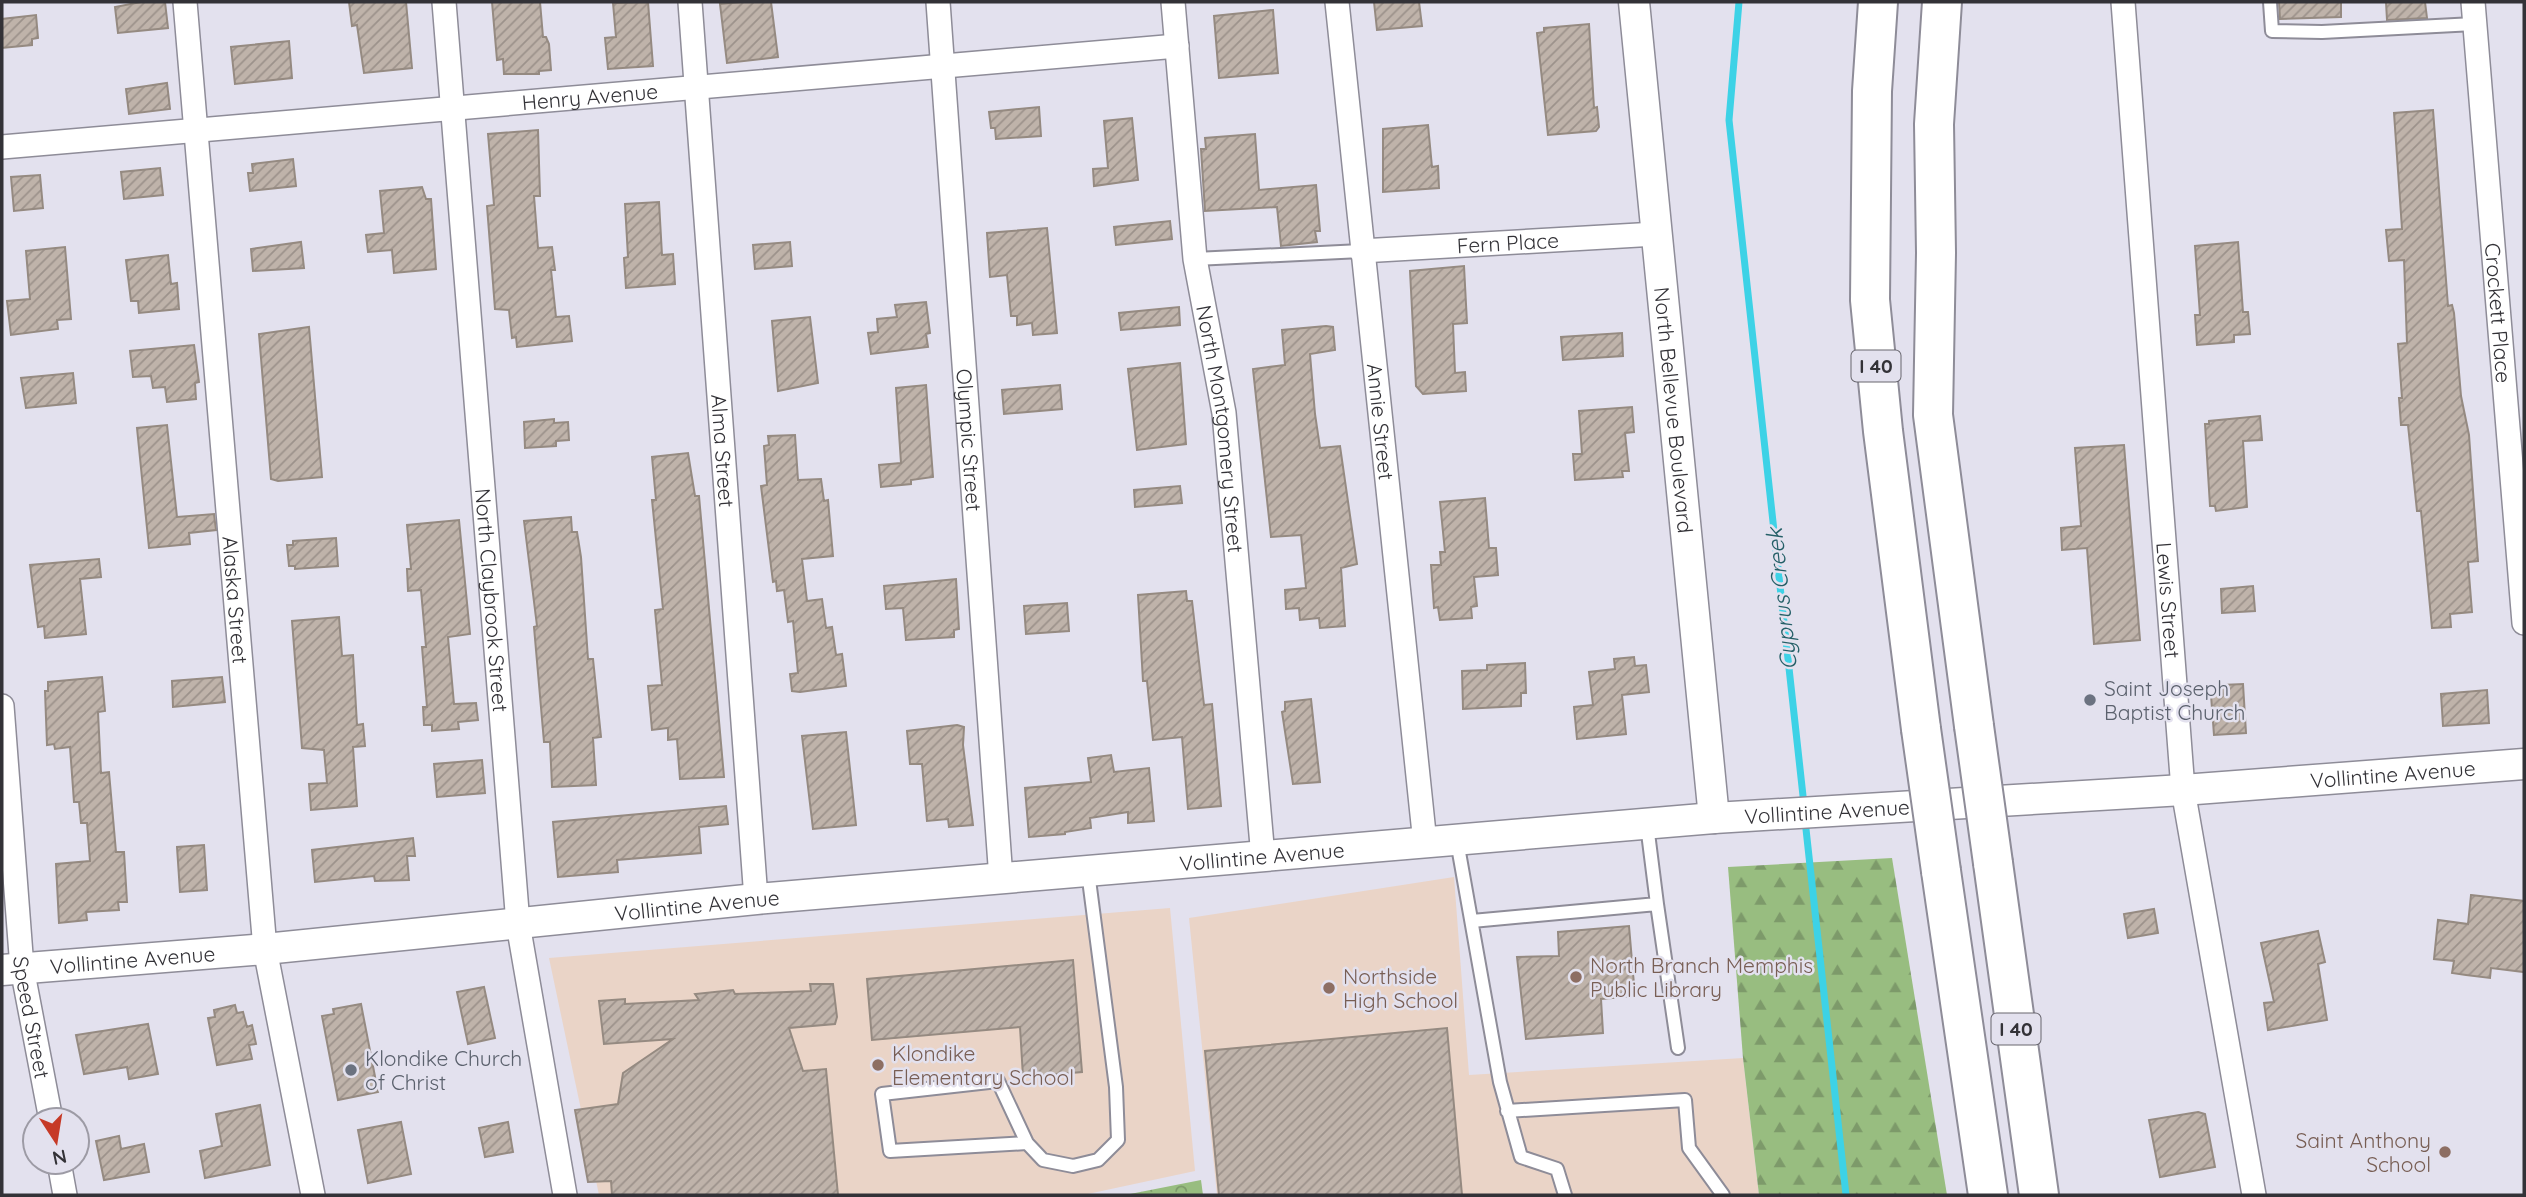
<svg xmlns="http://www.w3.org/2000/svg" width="2526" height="1197" font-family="Quicksand,sans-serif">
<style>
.education{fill:#ead4c7}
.forest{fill:url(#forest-firs)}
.park{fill:url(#park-crowns)}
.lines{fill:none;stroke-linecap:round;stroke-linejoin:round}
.stream{stroke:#3dd2e6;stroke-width:7}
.building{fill:url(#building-hatch);stroke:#958a81;stroke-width:2}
.service-casing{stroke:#8e8c98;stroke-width:16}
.minor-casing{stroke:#8e8c98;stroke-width:26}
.tertiary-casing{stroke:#8e8c98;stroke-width:33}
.motorway-casing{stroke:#8e8c98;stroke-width:42}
.service{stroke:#fff;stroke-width:12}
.minor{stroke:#fff;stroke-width:23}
.tertiary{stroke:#fff;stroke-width:30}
.motorway{stroke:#fff;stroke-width:38}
.motorway-bridge-casing{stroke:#8e8c98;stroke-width:42;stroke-linecap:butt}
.motorway-bridge{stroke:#fff;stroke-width:38}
.worship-dot{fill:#6b7280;stroke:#e3e1ee;stroke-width:2.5}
.education-dot{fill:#8d6e63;stroke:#e3e1ee;stroke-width:2.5}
.labels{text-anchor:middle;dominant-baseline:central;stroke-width:5;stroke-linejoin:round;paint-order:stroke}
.shield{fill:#e3e1ee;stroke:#68666e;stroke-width:2}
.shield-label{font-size:19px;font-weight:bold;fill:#333237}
.street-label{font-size:21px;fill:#333237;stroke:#e3e1ee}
.worship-label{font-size:21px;fill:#5b616d;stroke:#e3e1ee;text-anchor:start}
.education-label{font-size:21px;fill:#785e54;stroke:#e3e1ee;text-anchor:start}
.water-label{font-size:23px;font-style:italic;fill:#245f67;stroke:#e3e1ee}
</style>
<defs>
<pattern id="forest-firs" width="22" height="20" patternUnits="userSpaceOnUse" patternTransform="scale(1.75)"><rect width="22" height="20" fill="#98bd80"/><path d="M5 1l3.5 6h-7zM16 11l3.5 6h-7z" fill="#7d9a6a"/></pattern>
<pattern id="park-crowns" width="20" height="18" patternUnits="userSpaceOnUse" patternTransform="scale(1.75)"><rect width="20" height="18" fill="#98bd80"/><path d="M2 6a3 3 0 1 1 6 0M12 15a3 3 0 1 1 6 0" fill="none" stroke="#7d9a6a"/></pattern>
<pattern id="building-hatch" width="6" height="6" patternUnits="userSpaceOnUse" patternTransform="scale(1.75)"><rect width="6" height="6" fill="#bfb3aa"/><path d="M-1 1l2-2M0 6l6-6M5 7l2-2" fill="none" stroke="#9c928b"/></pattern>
</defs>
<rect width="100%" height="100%" fill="#e3e1ee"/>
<!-- education -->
<path class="education" d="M1454,877L1469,1075L1743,1058L1759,1195H1217L1189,918Z
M1170,908L1195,1171L1083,1195H599L549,958Z"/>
<!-- forest -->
<path class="forest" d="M1892,858L1947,1195H1759L1743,1058L1728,867Z"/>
<!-- park -->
<path class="park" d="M1201,1180L1203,1195H1125Z"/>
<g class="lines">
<!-- stream -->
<path class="stream" d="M1739,2L1729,120L1804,805
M1805,820L1846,1195"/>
</g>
<!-- building -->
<path class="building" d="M141,2H165L168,28L118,33L115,7Z
M349,2H406L412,68L364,73L357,25L352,26Z
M492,2H540L543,37H546L549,44L551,70L539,71V74H504L503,59L497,60Z
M648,2L653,66L608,69L605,38L616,37L613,3Z
M741,2H771L778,57L727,63L720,4Z
M1374,2H1419L1422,26L1377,30Z
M2279,2H2341V17L2280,19Z
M2386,2H2425L2427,18L2387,20Z
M1273,10L1278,73L1219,78L1214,16Z
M36,15L38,38L32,39V45L2,48V19Z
M1589,24L1594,108L1597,107L1599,127L1596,131L1548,135L1537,33L1544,32V28Z
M289,41L292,78L235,84L231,47Z
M167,83L170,109L129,114L126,89Z
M1039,107L1041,136L996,139L995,128H991L989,112Z
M2433,110L2448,306L2452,305L2454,313L2461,396L2469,435L2478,561L2468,562L2472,612L2450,614L2451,627L2432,628L2421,511H2417L2408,425H2401L2399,398H2402L2398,344L2407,343L2404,260L2389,261L2386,230L2402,229L2394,113Z
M1132,118L1138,180L1094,186L1093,169L1108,168L1104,121Z
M1428,125L1432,167L1438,166L1439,188L1383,192V129Z
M538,130L540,196H534L538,248L552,247L555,270H551L556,317L569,316L572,341L517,347L516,337L512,338L509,310L495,309L487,206L494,205L488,134Z
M1255,134L1259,190L1316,185L1320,231H1315L1317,242L1281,246L1277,207L1205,211L1201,149H1206L1205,138Z
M293,159L296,186L250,191L248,173H253L252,164Z
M160,168L163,195L124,199L121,172Z
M40,175L43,208L14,211L11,177Z
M422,187L426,199H431L436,269L394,273L392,250L368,252L366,235L384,233L380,191Z
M659,202L662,255L673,254L675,284L626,288L624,258L628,257L625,204Z
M1170,221L1172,239L1116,245L1114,227Z
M1047,228L1057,333L1033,335L1032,323L1017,325V316H1011L1007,275L990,277L987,233Z
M301,242L304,268L253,271L251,249Z
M790,242L792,266L755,269L753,245Z
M2238,242L2243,312H2248L2250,334L2234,335V342L2197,345L2195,315H2200L2195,246Z
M65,247L71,319L57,320L58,329L11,335L7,301L30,299L26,251Z
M168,255L171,284L177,283L179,309L139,313L138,301H131L126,260Z
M1464,266L1467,323L1453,324L1455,373L1465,372L1466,391L1423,394L1416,386L1410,271Z
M926,302L930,333L926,334L928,347L871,354L868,333L878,332L877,319L897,317L895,305Z
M1179,307L1180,325L1121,330L1119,313Z
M810,317L818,383L778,391L772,321Z
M1326,326L1333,327L1335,350L1310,354L1315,414L1320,448L1340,446L1357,564L1341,568L1345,626L1320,628L1319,618L1300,620L1299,608L1286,609L1285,590L1306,588L1301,535L1271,537L1253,369L1285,365L1282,330Z
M309,327L322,477L278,481L271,479L259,334Z
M1622,333L1623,356L1563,360L1561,337Z
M194,345L199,382L195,383L196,399L167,402L165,387L153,388L151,376L133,377L130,351Z
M1180,363L1186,444L1137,450L1128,369Z
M73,373L76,403L26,408L21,378Z
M926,385L933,477L911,480V484L881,487L879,465L901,463L896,388Z
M1060,385L1062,409L1004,414L1002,390Z
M1632,407L1634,432L1625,433L1629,471H1622L1623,477L1575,480L1573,454H1582L1579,411Z
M2260,416L2262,440L2243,441L2247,507L2216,511L2215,506H2210L2205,424H2209V421Z
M554,419V423L568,422L569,440L556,441V446L525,448L524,422Z
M167,425L177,517L214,514L216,530L189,533L190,544L149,548L137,428Z
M795,435L798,480L821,479L824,501L828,500L833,556L802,559L807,601L822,599L826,628L832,627L836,655L842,654L846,686L800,692L792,691L790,674L798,673L793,621L788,622L784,590L777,591L776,581L773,582L761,486L767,485L764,446L769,445L768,436Z
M2124,445L2140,640L2094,644L2087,548L2062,550L2061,528L2081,526L2075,448Z
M688,453L695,496H699L724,777L680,779L677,739L668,740V728L652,730L648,686L662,685L655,610L663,609L652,500H656L652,457Z
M1180,486L1182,503L1135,507L1134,490Z
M1485,498L1489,548H1496L1498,575L1474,577L1477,606L1471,607L1472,618L1440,620L1438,607L1434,608L1431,565H1441L1440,552H1445L1440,502Z
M571,517L572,532H577L581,557L588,659H593L601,737L593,738L596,785L552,787L550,742H544L534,627L537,626L524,521Z
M459,520L470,634L448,637L454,704L476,703L478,720L458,722L459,729L432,731V725H424L423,707H427L422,647H426L421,590L408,591L407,569H411L407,525Z
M336,538L338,566L295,569V566H289L287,545H293V541Z
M99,559L101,577L80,579L86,634L45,638L44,626L38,627L30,565Z
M956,579L959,629L954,630V637L906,640L903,608L886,609L884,586Z
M2253,586L2255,611L2222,613L2221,589Z
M1186,591L1187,601H1192L1204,705L1212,704L1221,806L1188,809L1182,737L1153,740L1147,681H1143L1138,595Z
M1067,603L1069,631L1026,634L1024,606Z
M339,617L342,656L353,655L357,725L363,724L365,746L353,747L357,806L311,810L309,784L327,783L324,750L302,748L292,621Z
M1634,657L1635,666L1646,665L1649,692L1622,695L1626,734L1577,739L1574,707L1593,705L1589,672L1615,669L1614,659Z
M1525,663L1526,693H1521V706L1463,709L1462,671L1487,670V665Z
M102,677L105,711L98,712L101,773L109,772L116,852H124L127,902H118L119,910L86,912L87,920L59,923L56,864L90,861L87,823H81L79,802H74L70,747L55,749L54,744L47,745L45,691H48V682Z
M222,677L225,702L173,707L172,681Z
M2243,684L2246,733L2214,735L2211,695L2223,694L2222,685Z
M2487,690L2489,723L2443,726L2441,694Z
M1311,699L1320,782L1293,784L1282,712L1285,711V702Z
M957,725L964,727L963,745L973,825L949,827L948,819L927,821L922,764H910L907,731Z
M846,732L856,825L813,829L802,736Z
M1111,755L1114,772L1149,768L1154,821L1128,823V812L1090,818L1091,828L1065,832V834L1029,837L1025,788L1091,782L1088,758Z
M482,760L485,793L437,797L434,764Z
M726,806L728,824L699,827L701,853L617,860L618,872L558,877L553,822Z
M413,838L415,856H407L409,880L375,881L374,876L315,882L312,850Z
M204,845L207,890L180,892L177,847Z
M2471,895L2524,901V972L2491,968L2490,978L2466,975L2452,973L2454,961L2434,959L2438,920L2468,924Z
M2154,909L2158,933L2128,938L2124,914Z
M1629,926L1635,996L1601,999L1603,1033L1526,1039L1517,957L1559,956L1558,932Z
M2318,931L2325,962L2318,964L2327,1020L2268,1030L2264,1003L2274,1002L2261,943Z
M1073,960L1082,1072L1023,1077L1020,1027L872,1040L867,979Z
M810,984H833L837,1017L835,1024L789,1028L803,1071L826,1069L838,1195H612L611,1181L588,1182L575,1110L618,1104L623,1073L673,1039L604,1044L599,1001L625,999V1004L699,1000L695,994L733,990L735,994L811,991Z
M484,987L495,1038L468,1044L457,992Z
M361,1004L378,1092L338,1100L322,1016L334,1014L333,1009Z
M235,1005L237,1013L243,1012L247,1027L252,1025L256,1044L249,1045L252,1059L217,1065L208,1018L215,1017L214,1010Z
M148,1024L158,1074L129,1079L127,1067L84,1074L76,1035Z
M1447,1028L1462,1195H1219L1205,1051Z
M260,1105L270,1165L205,1178L200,1151L222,1146L216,1114Z
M2198,1112L2205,1114L2215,1167L2160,1177L2149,1120Z
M401,1122L411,1174L368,1183L358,1130Z
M508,1122L513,1152L485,1157L479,1128Z
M119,1136L121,1149L144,1144L149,1172L104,1180L96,1141Z"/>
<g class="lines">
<!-- service casing -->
<g class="service-casing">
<path id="service" d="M2270,2L2272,31L2322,32L2474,24
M1195,259L1361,251
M1457,841L1500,1082L1521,1157L1557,1169L1565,1195
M1657,904L1678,1048
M1472,921L1657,904L1647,825
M1507,1111L1685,1100L1689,1148L1723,1195
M1027,1143L998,1081L882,1094L890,1151L1027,1143L1043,1160L1073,1166L1098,1160L1118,1140L1116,1087L1088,872"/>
</g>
<!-- minor casing -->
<g class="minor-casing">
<g id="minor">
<path id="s1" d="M185,2L265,949L313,1195"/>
<path id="s2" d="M444,2L518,924L565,1195"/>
<path id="s3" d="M690,2L756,899"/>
<path id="s4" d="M938,2L1001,879"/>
<path id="s5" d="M1173,2L1195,259L1224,413L1263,857"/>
<path id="s6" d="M1337,2L1425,843"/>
<path id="s7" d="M2123,2L2183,790L2254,1195"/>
<path id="s8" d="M2473,2L2524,623"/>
<path id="s9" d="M2,147L1177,46"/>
<path id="s10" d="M1361,251L1656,234"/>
<path id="s11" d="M2,706L22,968L51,1120"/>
<path d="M59,1162L65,1195"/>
</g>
</g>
<!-- tertiary casing -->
<g class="tertiary-casing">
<g id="tertiary">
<path id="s12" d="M1634,2L1714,818"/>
<path id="s13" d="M2,970L265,949L756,899L1714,818L2183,790L2524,764"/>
</g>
</g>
<!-- motorway casing -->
<g class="motorway-casing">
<path id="motorway" d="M1878,2L1872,91L1870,300L1883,431L1921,729
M1942,2L1934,124L1936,253L1933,415L1974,726
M1993,863L2039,1195
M1941,871L1988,1195"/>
</g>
<!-- service -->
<use href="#service" class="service"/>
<!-- minor -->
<use href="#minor" class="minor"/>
<!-- tertiary -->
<use href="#tertiary" class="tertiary"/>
<!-- motorway -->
<use href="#motorway" class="motorway"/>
<!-- motorway-bridge casing -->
<g class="motorway-bridge-casing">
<path id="motorway-bridge" d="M1974,726L1993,863
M1921,729L1941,871"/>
</g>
<!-- motorway-bridge -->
<use href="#motorway-bridge" class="motorway-bridge"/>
</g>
<!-- markers -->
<g class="worship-dot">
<circle cx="2090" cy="700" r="7"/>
<circle cx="351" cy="1070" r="7"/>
</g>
<g class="education-dot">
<circle cx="1576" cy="977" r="7"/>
<circle cx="1329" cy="988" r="7"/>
<circle cx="878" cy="1065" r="7"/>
<circle cx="2445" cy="1152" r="7"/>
</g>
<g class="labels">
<!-- shield labels -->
<g class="shield">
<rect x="1851.5" y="350.5" width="49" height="31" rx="5"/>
<rect x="1991.5" y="1013.5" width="49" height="31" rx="5"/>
</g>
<g class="shield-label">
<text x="1876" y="366">I 40</text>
<text x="2016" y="1029">I 40</text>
</g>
<!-- street labels -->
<g class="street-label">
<text stroke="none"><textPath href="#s9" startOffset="590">Henry Avenue</textPath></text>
<text stroke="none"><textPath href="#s10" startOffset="147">Fern Place</textPath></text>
<text stroke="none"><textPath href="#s8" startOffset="312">Crockett Place</textPath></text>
<text stroke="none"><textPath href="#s12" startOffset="410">North Bellevue Boulevard</textPath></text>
<text stroke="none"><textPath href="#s6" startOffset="422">Annie Street</textPath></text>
<text stroke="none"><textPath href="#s5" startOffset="430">North Montgomery Street</textPath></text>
<text stroke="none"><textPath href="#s4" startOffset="439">Olympic Street</textPath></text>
<text stroke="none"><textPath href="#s3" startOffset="450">Alma Street</textPath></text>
<text stroke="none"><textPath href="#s1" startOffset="600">Alaska Street</textPath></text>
<text stroke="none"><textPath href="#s2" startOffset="600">North Claybrook Street</textPath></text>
<text stroke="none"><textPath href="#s7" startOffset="600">Lewis Street</textPath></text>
<text stroke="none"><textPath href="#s13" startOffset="2399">Vollintine Avenue</textPath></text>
<text stroke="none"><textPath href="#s13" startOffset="1832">Vollintine Avenue</textPath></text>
<text stroke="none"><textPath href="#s13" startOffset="1265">Vollintine Avenue</textPath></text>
<text stroke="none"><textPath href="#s13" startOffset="698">Vollintine Avenue</textPath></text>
<text stroke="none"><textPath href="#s13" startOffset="131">Vollintine Avenue</textPath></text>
<text stroke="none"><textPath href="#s11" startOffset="313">Speed Street</textPath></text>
</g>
<!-- worship labels -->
<g class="worship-label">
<text x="2104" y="688">Saint Joseph<tspan x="2104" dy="24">Baptist Church</tspan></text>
<text x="365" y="1058">Klondike Church<tspan x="365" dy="24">of Christ</tspan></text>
</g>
<!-- education labels -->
<g class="education-label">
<text x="1590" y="965">North Branch Memphis<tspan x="1590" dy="24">Public Library</tspan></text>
<text x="1343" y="976">Northside<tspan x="1343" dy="24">High School</tspan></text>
<text x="892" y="1053">Klondike<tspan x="892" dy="24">Elementary School</tspan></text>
<text x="2431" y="1140" text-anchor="end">Saint Anthony<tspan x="2431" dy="24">School</tspan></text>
</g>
<!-- water labels -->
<g class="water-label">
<text transform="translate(1781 599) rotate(-96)">Cyprus Creek</text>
</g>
</g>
<!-- border -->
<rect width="2526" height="1197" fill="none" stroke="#333237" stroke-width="7"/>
<!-- north arrow -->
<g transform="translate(56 1141) rotate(168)"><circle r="33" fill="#e3e1ee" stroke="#9d9ba5" stroke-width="2"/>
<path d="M0-5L12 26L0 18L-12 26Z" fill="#c63a27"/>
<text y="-10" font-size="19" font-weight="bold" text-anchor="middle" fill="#333237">N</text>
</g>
</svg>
